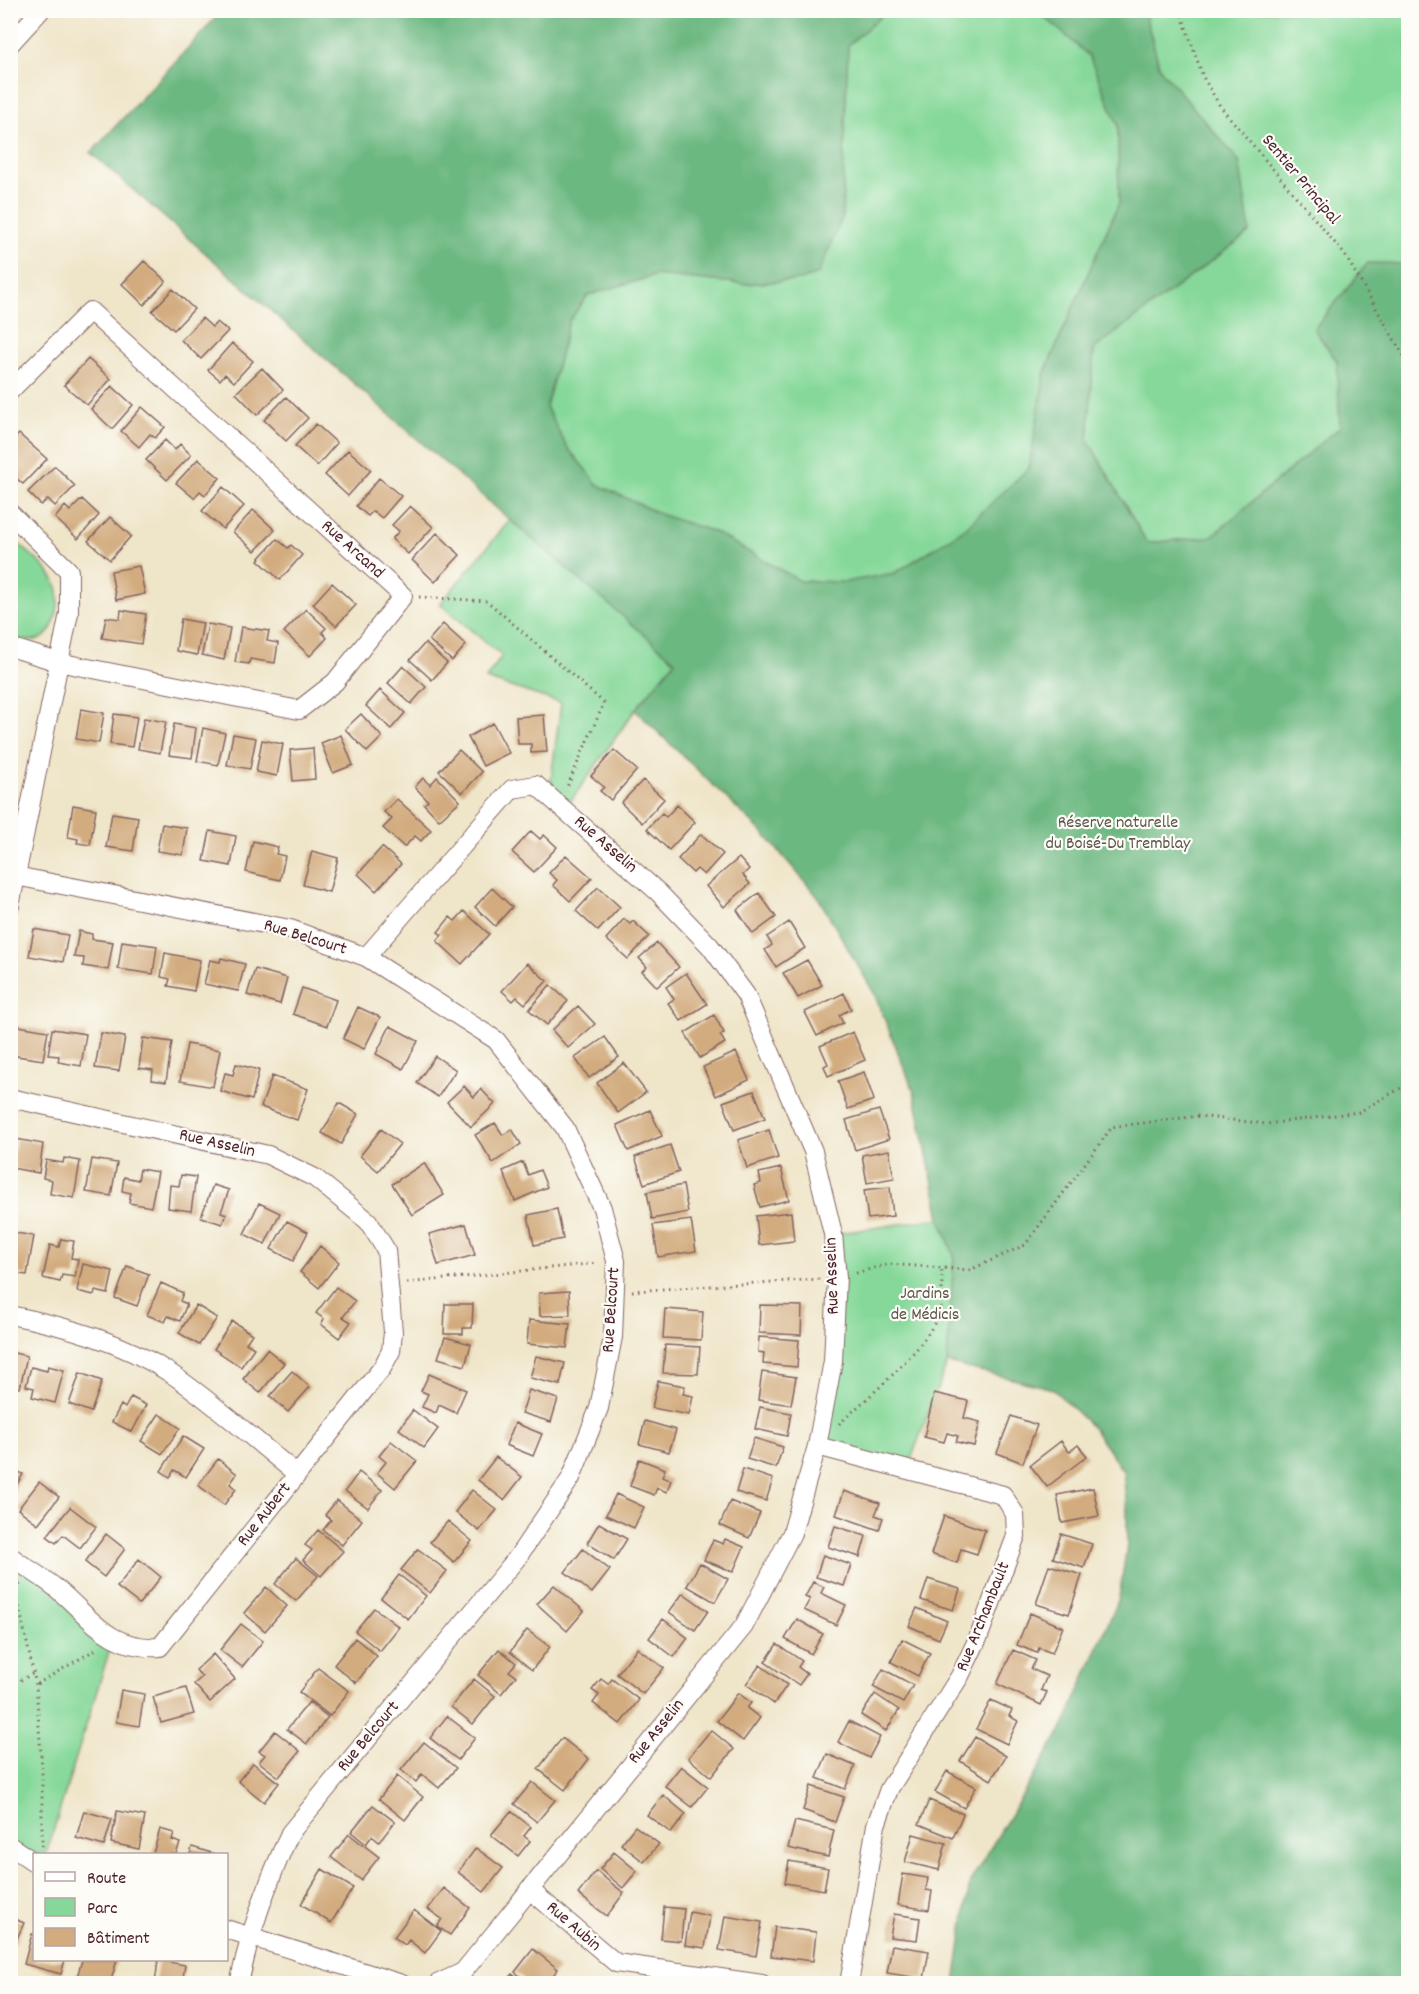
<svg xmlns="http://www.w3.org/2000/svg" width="1419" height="1994" font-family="Dekko,sans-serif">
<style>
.green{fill:#85d899;stroke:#687c62;stroke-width:1.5}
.forest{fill:#6cb881;stroke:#5b6c56;stroke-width:1.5}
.building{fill:#d2ab7e}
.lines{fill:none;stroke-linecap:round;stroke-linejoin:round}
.minor-casing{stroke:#846462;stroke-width:20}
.path{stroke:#846462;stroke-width:3;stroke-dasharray:1.5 4.5;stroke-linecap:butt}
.minor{stroke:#fff;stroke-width:18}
.labels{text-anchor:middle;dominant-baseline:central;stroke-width:4.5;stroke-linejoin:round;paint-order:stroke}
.street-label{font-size:18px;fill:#4a1f2b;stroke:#fdfcf7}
.park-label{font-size:18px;fill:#5c564c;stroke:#fdfcf7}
</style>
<rect width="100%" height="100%" fill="#fdfcf7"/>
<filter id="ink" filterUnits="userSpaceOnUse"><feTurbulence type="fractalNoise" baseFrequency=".0167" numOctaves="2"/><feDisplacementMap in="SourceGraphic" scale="12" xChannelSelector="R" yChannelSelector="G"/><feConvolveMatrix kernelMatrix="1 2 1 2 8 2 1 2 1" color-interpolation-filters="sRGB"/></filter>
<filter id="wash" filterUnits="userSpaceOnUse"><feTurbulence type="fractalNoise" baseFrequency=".008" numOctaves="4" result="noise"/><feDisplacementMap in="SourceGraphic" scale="24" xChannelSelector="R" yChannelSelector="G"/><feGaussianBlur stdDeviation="1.35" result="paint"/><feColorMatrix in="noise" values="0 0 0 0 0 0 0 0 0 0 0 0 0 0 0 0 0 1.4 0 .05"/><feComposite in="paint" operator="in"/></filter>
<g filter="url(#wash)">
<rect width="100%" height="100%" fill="#efe5c9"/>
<!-- green -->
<path class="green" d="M887,11H1038L1089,55L1118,125L1119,203L1045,372L1029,468L963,531L895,573L846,582L800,581L714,532L662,515L598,485L567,447L546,407L569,321L588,295L656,275L746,284L843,129L848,45Z
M1144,11H1408V264L1368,263L1314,329L1337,361L1340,427L1211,537L1147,543L1088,440L1094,349L1250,232L1239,161L1160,69Z
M510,520L676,661L635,710L568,805L550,788L561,703L486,679L502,656L440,604Z
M11,537C25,551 48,565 56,584C60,593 59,602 57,611C51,641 38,644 11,638Z
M940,1218L954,1256L947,1363L907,1470L817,1446L833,1361V1234Z
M24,1566L113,1639L46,1854H34L11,1846L10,1583Z"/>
<!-- forest -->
<path class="forest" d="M223,10L887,11L848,45L842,218L818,274L800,280L746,284L656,275L588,295L569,321L546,407L567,447L598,485L662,515L714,532L800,581L846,582L895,573L963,530L1029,468L1045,372L1119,203L1118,125L1089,56L1038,11H1144L1160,69L1239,161L1250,232L1094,349L1088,440L1147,543L1211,537L1340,427L1337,361L1314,329L1368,263L1408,264V1983H955L970,1882L1063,1728L1119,1598L1127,1545V1510L1123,1471L1092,1427L1053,1389L947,1363L954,1256L940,1218L914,1092L874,993L818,897L765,835L635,710L675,661L510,520L91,153Z"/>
<g id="blocks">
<!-- building -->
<path class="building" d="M144,261L166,281L144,305L122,284Z
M173,289L194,309L174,330L152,311Z
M202,318L212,327L217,322L228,331L201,359L181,340Z
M232,343L253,361L234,382L225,374L220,380L208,370Z
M88,359L111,379L87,405L64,385Z
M262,368L283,390L257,415L236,393Z
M112,386L133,405L112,429L91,409Z
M286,397L308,418L286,441L264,420Z
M142,407L165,427L155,438L150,434L139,447L121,431Z
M316,424L337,443L317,466L295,446Z
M19,434L47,459L23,484L10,473V443Z
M165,440L175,450L180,444L191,455L167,480L146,460Z
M348,450L371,470L348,496L325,475Z
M198,459L220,478L205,495L200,491L194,498L176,483Z
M55,466L75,486L55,506L48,499L41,505L28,492Z
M379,478L401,496L382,518L373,511L368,516L356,506Z
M223,487L244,506L223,529L202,511Z
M82,499L99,515L78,539L55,518L65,506L70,511Z
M410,506L433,527L408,554L392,539L399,531L392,525Z
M253,510L275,530L255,551L233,532Z
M110,517L131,536L110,560L88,541Z
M437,533L460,555L435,582L412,560Z
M277,539L288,548L291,545L302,555L280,580L258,560Z
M139,566L145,594L116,600L111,571Z
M332,583L356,605L336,626L313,604Z
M306,609L326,628L322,632L327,638L310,656L284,632Z
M121,610L146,614L141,644L102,638L106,617L120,619Z
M181,619L203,623L197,655L176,651Z
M208,624L230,628L224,660L202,655Z
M443,624L466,645L452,661L429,640Z
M241,627L269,631L267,641L278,643L275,663L250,659L249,664L235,662Z
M425,643L447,663L432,680L410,660Z
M403,666L426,687L411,704L388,683Z
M380,690L405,713L391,729L366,706Z
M81,709L104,713L99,743L76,739Z
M114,714L137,717L132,747L110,744Z
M361,714L382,737L367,752L345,729Z
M544,715L547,752L531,753V744H518L516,717Z
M144,718L166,722L160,753L138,749Z
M493,723L509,753L483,766L468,737Z
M174,724L196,728L192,758L169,755Z
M203,728L225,733L218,765L197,761Z
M233,734L256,738L250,769L227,765Z
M341,735L353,765L333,773L321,743Z
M262,740L283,744L277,776L256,772Z
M313,748L315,779L293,781L290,750Z
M459,750L482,772L462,793L439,771Z
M614,750L637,770L611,800L600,791L604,787L591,776Z
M437,777L460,801L439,820L424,804L428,801L415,787L423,778L430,785Z
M643,780L664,799L642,823L621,803Z
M397,799L431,830L421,841L415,836L404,847L383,828L392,819L384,812Z
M73,805L96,809L90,845L77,843L78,839L68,837Z
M677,805L695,822L669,850L647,829L662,813L666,817Z
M112,813L138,817L133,851L106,847Z
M162,824L187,828L183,855L157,851Z
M210,831L236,836L231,866L204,861Z
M531,831L540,839L544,835L557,847L534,872L512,852Z
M701,834L723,854L704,875L697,869L693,873L678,859Z
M253,841L278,847L276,854L285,856L280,880L246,872Z
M382,847L401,864L376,891L358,874Z
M312,851L338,858L329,892L303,885Z
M566,855L592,878L570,901L553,885L557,880L549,873Z
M739,858L749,869L743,875L750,884L724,907L706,886Z
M598,887L620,907L598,931L576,911Z
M492,888L512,907L495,926L475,907Z
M759,893L776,917L753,934L737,910Z
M464,911L489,934L462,964L437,941L442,935L438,932L450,917L455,921Z
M624,919L630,924L633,921L649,936L628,959L606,939Z
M789,922L805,948L776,967L765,950L772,945L767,937Z
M34,929L68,935L63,962L29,956Z
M79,931L92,934V939L113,942L108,970L83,966L84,958L74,957Z
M122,941L157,946L153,974L118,969Z
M657,943L679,967L657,987L642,971L647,967L639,958Z
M165,953L200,960L194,991L168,986L170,979L161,977Z
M221,958L245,964L238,991L204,984L210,960L220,962Z
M807,960L822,985L798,998L783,973Z
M527,963L547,981L525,1004L517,997L513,1001L502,991Z
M255,969L287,978L280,1004L247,995Z
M686,973L707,1004L681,1021L668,1003L674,999L666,987Z
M550,985L568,1001L547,1025L529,1010Z
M302,988L336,1000L327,1026L293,1014Z
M844,993L851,1009L839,1015L843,1023L817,1036L805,1012Z
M578,1006L595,1024L568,1048L552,1030Z
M358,1007L380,1017L364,1049L343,1039Z
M714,1015L724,1033L720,1035L725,1043L700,1058L685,1033Z
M13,1025L48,1031L43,1060L10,1055Z
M390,1026L418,1041L403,1069L376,1054Z
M52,1029L86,1034L81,1066L58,1062L59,1056L48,1055Z
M853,1032L865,1060L828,1076L824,1066L828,1064L820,1046Z
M101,1033L125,1037L119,1071L95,1068Z
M605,1037L619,1057L589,1078L575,1058Z
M143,1038L172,1042L166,1082L152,1080L153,1070L139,1068Z
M187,1044L220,1050L213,1087L180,1081Z
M736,1052L749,1080L716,1096L703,1067Z
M435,1056L456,1070L438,1097L417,1083Z
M624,1063L646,1092L618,1113L597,1083Z
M236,1064L259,1070L252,1100L220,1091L225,1073L233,1075Z
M864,1072L874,1100L848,1109L838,1081Z
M272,1076L308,1089L297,1120L261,1107Z
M464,1086L474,1097L481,1089L495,1104L471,1127L447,1102Z
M754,1091L765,1118L734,1130L723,1102Z
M339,1103L358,1114L341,1144L322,1133Z
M650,1110L662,1136L628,1151L617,1125Z
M879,1110L889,1139L855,1150L846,1120Z
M495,1123L503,1135L512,1129L521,1144L493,1163L475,1135Z
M381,1129L400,1144L378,1171L360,1156Z
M769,1130L778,1158L747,1168L738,1140Z
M16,1139L43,1144L39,1173L11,1168Z
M670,1145L679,1172L644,1184L635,1157Z
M889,1150L894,1178L867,1183L862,1155Z
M64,1158L80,1161L74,1198L50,1194L52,1180L43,1178L46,1160L63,1163Z
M92,1159L117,1163L111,1196L86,1192Z
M523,1162L528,1175L540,1170L547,1187L515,1201L503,1171Z
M424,1163L444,1195L412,1215L392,1184Z
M781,1168L789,1200L760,1207L754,1185L761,1183L759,1173Z
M140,1169L158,1172L151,1207L129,1203L131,1193L122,1191L124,1177L138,1180Z
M181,1175L196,1177L191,1211L168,1208L170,1185L179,1186Z
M213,1185L229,1190L221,1212L226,1214L222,1224L201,1217Z
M683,1185L688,1212L652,1219L647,1192Z
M890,1187L893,1216L868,1219L864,1190Z
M259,1203L280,1213L265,1244L244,1234Z
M557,1209L563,1239L534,1245L528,1215Z
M791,1212L794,1241L759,1245L756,1216Z
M691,1220L696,1251L658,1257L653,1225Z
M287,1221L308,1232L293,1261L271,1249Z
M466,1224L475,1255L438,1265L429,1234Z
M11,1232L34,1236L27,1275L10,1273Z
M61,1239L74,1241L71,1258L78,1259L75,1277L62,1275L60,1282L43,1278L50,1245L59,1247Z
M320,1246L339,1262L319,1288L300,1272Z
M83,1264L113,1271L108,1294L95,1291L94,1295L77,1291Z
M127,1266L149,1274L137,1306L115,1298Z
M161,1283L183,1293L180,1301L187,1304L180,1321L168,1316L165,1322L147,1315Z
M336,1287L355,1301L343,1317L351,1322L339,1338L321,1324L324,1319L316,1313Z
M569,1291L570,1315L540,1316L539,1293Z
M445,1304H473L472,1328H463V1334H444Z
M196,1305L217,1318L199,1345L179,1333Z
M760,1305L802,1306L801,1335L759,1333Z
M665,1309L703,1312L701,1340L663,1338Z
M529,1320L570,1324L567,1348L527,1344Z
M232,1321L252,1334L246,1343L254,1348L241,1367L214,1349Z
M445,1337L471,1344L465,1366L438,1358Z
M759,1337L799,1340L797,1367L763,1364L764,1353L758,1352Z
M665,1345L700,1347L698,1374L663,1373Z
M267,1349L284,1363L260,1393L243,1379Z
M10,1352L27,1356L20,1388L10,1386Z
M536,1356L565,1363L560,1385L530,1378Z
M48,1366L64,1370L55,1403L32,1397L34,1388L26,1386L31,1367L47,1371Z
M292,1371L310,1387L288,1412L270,1396Z
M762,1372L796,1377L791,1405L758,1400Z
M80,1373L102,1381L91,1412L69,1404Z
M429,1374L466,1390L456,1413L439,1405L436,1413L422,1407L428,1394L421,1391Z
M658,1381L685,1386L683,1394L693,1396L689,1415L652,1408Z
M529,1390L558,1399L551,1422L522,1413Z
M934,1393L968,1401L964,1418L980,1422L974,1446L956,1442L958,1436L947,1433L944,1442L924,1437Z
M131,1397L146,1405L132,1432L112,1422L121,1405L125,1408Z
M760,1407L791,1413L787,1436L755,1429Z
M413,1410L438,1429L424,1448L399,1429Z
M159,1414L180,1428L162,1454L141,1441Z
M1011,1416L1037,1425L1023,1463L997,1453Z
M645,1421L676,1430L669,1452L639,1444Z
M515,1423L542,1434L533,1456L506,1445Z
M183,1436L204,1449L186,1477L174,1470L170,1477L161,1471Z
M754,1438L783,1447L776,1468L747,1459Z
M391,1441L417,1461L395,1488L377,1473L386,1462L379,1456Z
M1061,1441L1069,1452L1078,1445L1087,1456L1047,1487L1030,1465Z
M496,1457L522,1477L504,1500L478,1480Z
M218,1459L237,1474L230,1484L236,1489L224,1505L198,1485Z
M639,1459L665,1469L662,1477L671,1480L667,1492L657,1488L654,1495L630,1486Z
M10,1468L23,1474L10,1497Z
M743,1469L773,1479L766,1501L736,1492Z
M359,1472L382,1490L368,1508L345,1491Z
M39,1482L59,1497L38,1524L18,1509Z
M1093,1488L1099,1516L1062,1523L1057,1495Z
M472,1490L497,1510L479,1531L455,1512Z
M844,1491L880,1503L875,1515L883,1518L879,1530L836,1515Z
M616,1494L644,1507L634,1528L606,1515Z
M337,1500L362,1520L342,1545L323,1530L331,1520L325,1515Z
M730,1501L760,1513L749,1538L720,1525Z
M70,1507L96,1527L80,1548L63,1535L56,1543L47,1536Z
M944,1516L985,1530L977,1554L961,1549L957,1563L931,1554Z
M448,1521L472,1541L454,1562L430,1542Z
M599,1523L627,1539L614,1560L587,1543Z
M835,1526L866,1536L860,1557L828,1547Z
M318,1530L343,1551L321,1576L303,1560L312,1550L305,1545Z
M106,1534L125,1549L104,1577L85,1562Z
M1061,1534L1092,1544L1084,1568L1053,1558Z
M725,1539L744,1547L733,1572L704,1560L713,1540L723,1544Z
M418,1549L447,1571L430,1593L401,1570Z
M583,1549L610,1570L592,1593L565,1572Z
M823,1555L851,1565L844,1586L816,1577Z
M296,1558L318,1576L296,1601L275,1584Z
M139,1559L161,1577L139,1604L117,1587Z
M700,1563L728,1579L715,1602L687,1586Z
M1049,1565L1082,1575L1069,1614L1036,1604Z
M399,1575L426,1596L408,1619L381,1598Z
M928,1579L960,1589L953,1610L921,1600Z
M813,1582L824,1587L821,1593L846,1605L836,1625L804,1610L810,1599L805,1597Z
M554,1585L584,1611L567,1631L537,1604Z
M266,1587L287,1606L265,1631L244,1613Z
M683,1593L708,1611L695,1630L669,1612Z
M374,1608L399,1627L380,1651L355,1631Z
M917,1608L947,1621L939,1639L909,1626Z
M1030,1613L1063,1627L1052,1653L1039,1648L1037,1653L1017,1645Z
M663,1619L688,1638L674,1657L649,1638Z
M797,1619L823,1634L811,1654L785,1639Z
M241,1624L263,1641L242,1667L220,1650Z
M527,1630L550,1647L532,1670L510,1652Z
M355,1638L377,1656L356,1683L334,1665Z
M902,1639L930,1653L918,1676L891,1662Z
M777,1644L802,1661L798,1667L807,1674L799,1685L765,1662Z
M637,1648L664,1668L643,1694L617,1674Z
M499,1649L516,1663L509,1671L516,1676L501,1694L478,1675Z
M1013,1650L1036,1660L1031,1669L1047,1676L1041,1690L1047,1692L1041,1705L997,1684Z
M213,1654L235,1679L210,1702L194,1684L202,1677L196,1670Z
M760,1665L787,1685L774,1704L746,1684Z
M318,1668L349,1691L330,1716L299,1692Z
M883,1669L913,1685L903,1703L873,1687Z
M474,1679L495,1696L473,1724L451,1707Z
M601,1679L608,1684L612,1679L639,1700L620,1724L593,1703L599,1695L592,1690Z
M186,1688L194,1714L161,1723L153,1697Z
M121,1690L144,1694L139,1726L116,1722Z
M738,1693L751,1703L747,1708L760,1718L743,1741L717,1721Z
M875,1694L899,1710L886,1731L861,1715Z
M991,1700L1012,1710L1009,1716L1018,1721L1007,1744L976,1729Z
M309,1702L328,1717L307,1744L287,1729Z
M447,1716L475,1738L458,1760L430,1738Z
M849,1721L880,1737L869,1758L838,1742Z
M711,1730L734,1749L711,1777L688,1758Z
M275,1731L300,1751L279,1777L259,1762L265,1755L259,1751Z
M975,1737L1006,1756L991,1780L960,1761Z
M562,1738L589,1759L565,1790L538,1769Z
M424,1742L456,1768L439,1788L422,1774L416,1782L401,1770Z
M827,1754L855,1766L845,1789L817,1778Z
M253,1763L279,1783L264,1802L238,1781Z
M681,1766L708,1787L692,1807L665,1786Z
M947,1771L976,1787L964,1808L935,1792Z
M397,1776L423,1797L405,1820L379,1799Z
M532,1782L555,1800L537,1822L514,1804Z
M811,1786L844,1797L835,1822L803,1810Z
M663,1795L686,1814L671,1833L647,1815Z
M929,1800L963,1814L953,1838L919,1824Z
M373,1805L395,1822L379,1842L372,1836L366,1844L351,1832Z
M84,1811L112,1819L104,1846L76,1838Z
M117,1811L145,1816L139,1849L111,1843Z
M511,1811L531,1827L524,1836L530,1841L518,1856L491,1835Z
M795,1821L834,1830L828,1857L788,1848Z
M635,1826L659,1844L644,1862L621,1844Z
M160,1829L174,1833L172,1840L180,1843L176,1854H153Z
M349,1834L379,1857L361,1880L331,1857Z
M913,1834L946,1843L939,1870L905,1862Z
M192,1847L215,1854H190Z
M476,1848L503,1868L484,1892L458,1872Z
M614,1852L637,1871L623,1888L600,1869Z
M789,1861L828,1868L824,1890L785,1883Z
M322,1869L353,1888L331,1923L301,1904Z
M596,1871L624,1893L607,1916L578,1894Z
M903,1874L928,1878L926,1890L932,1891L929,1910L898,1905Z
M444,1888L470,1908L450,1935L437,1926L442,1919L428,1909Z
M664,1907L684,1909L681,1941L661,1939Z
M414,1910L441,1931L425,1953L409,1940L405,1945L394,1937Z
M690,1912L710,1916L705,1948L685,1945Z
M894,1914L920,1918L917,1940L890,1937Z
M725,1916L762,1922L756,1956L719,1950Z
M10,1917L24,1923L10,1954Z
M775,1927L816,1932L813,1961L771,1956Z
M32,1934H34V1960H65L61,1974L24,1964Z
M892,1945L929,1951L924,1979L887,1973Z
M533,1949L558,1969L546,1984H530L515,1972Z
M82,1960H117L110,1984H75Z
M158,1960L185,1965L182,1984H155Z
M512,1974L523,1984H503Z"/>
</g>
</g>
<g filter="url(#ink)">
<use href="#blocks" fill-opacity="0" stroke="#846462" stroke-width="1.5"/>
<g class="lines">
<!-- minor casing -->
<g class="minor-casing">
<path id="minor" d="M10,44L41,10
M10,391L90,311L403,596L335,682L299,710L58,662L10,647
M10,513L69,571V613L10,906
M10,875L290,929L366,957L496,1040L565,1128L602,1208L616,1261L613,1337L599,1408L571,1478L517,1558L290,1833C267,1883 250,1930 239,1984
M366,957L512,789L536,785L658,892L710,946L746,995L813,1151L833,1234L837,1277L833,1361L817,1446L792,1533L744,1626L463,1972L437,1984
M10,1098L268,1155L315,1178L368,1221L386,1250L393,1332L391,1351L382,1368L160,1647C108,1650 92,1618 56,1588C42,1577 25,1567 10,1556
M10,1315C65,1326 123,1342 170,1373C215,1403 255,1441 297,1474
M817,1446L1003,1495L1015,1514L1016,1536L979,1636L960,1676L889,1789L876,1825L849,1984
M10,1846L34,1862
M529,1889L616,1963L762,1984
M226,1929L402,1984"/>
</g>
<!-- path -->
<path class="path" d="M1180,10L1203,77L1220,106L1345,255L1408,363
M419,597L487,601L604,703L567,787
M856,1273L889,1264L970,1270L1025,1245L1112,1127L1198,1116L1267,1124L1359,1112L1408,1084
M407,1283L598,1263
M632,1291L820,1279
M839,1424C871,1394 921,1355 939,1314C944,1302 941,1282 942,1268
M20,1584L16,1592L36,1685L42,1769V1847
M37,1684L98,1648
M10,1686L34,1673"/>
<!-- minor -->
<use href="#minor" class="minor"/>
</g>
</g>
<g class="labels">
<!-- street labels -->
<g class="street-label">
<text transform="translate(1300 180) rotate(50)">Sentier Principal</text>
<text transform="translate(352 550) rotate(42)">Rue Arcand</text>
<text transform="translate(605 845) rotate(41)">Rue Asselin</text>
<text transform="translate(305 938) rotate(17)">Rue Belcourt</text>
<text transform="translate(217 1144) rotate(13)">Rue Asselin</text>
<text transform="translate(833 1276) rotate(-92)">Rue Asselin</text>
<text transform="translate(612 1310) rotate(-86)">Rue Belcourt</text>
<text transform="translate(265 1515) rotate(-52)">Rue Aubert</text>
<text transform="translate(984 1617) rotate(-68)">Rue Archambault</text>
<text transform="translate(657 1732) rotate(-51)">Rue Asselin</text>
<text transform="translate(369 1737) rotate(-50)">Rue Belcourt</text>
<text transform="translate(573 1927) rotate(41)">Rue Aubin</text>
</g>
<!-- park labels -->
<g class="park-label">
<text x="1118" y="823">Réserve naturelle<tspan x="1118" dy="21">du Boisé-Du Tremblay</tspan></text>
<text x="925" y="1294">Jardins<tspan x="925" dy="21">de Médicis</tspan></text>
</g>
</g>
<!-- margin -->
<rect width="1419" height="1994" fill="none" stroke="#fdfcf7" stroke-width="36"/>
<!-- legend -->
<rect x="33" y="1853" width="195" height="108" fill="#fdfcf7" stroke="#b5a4a5" stroke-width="1.5"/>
<rect x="45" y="1872" width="30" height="9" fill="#ffffff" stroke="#b5a4a5" stroke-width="1.5"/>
<text x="87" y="1883" font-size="18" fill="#4a1f2b">Route</text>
<rect x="45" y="1898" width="30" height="18" fill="#85d899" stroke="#b5a4a5" stroke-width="1.5"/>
<text x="87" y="1913" font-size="18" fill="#4a1f2b">Parc</text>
<rect x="45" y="1928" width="30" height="18" fill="#d2ab7e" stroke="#b5a4a5" stroke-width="1.5"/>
<text x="87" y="1943" font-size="18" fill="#4a1f2b">Bâtiment</text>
</svg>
